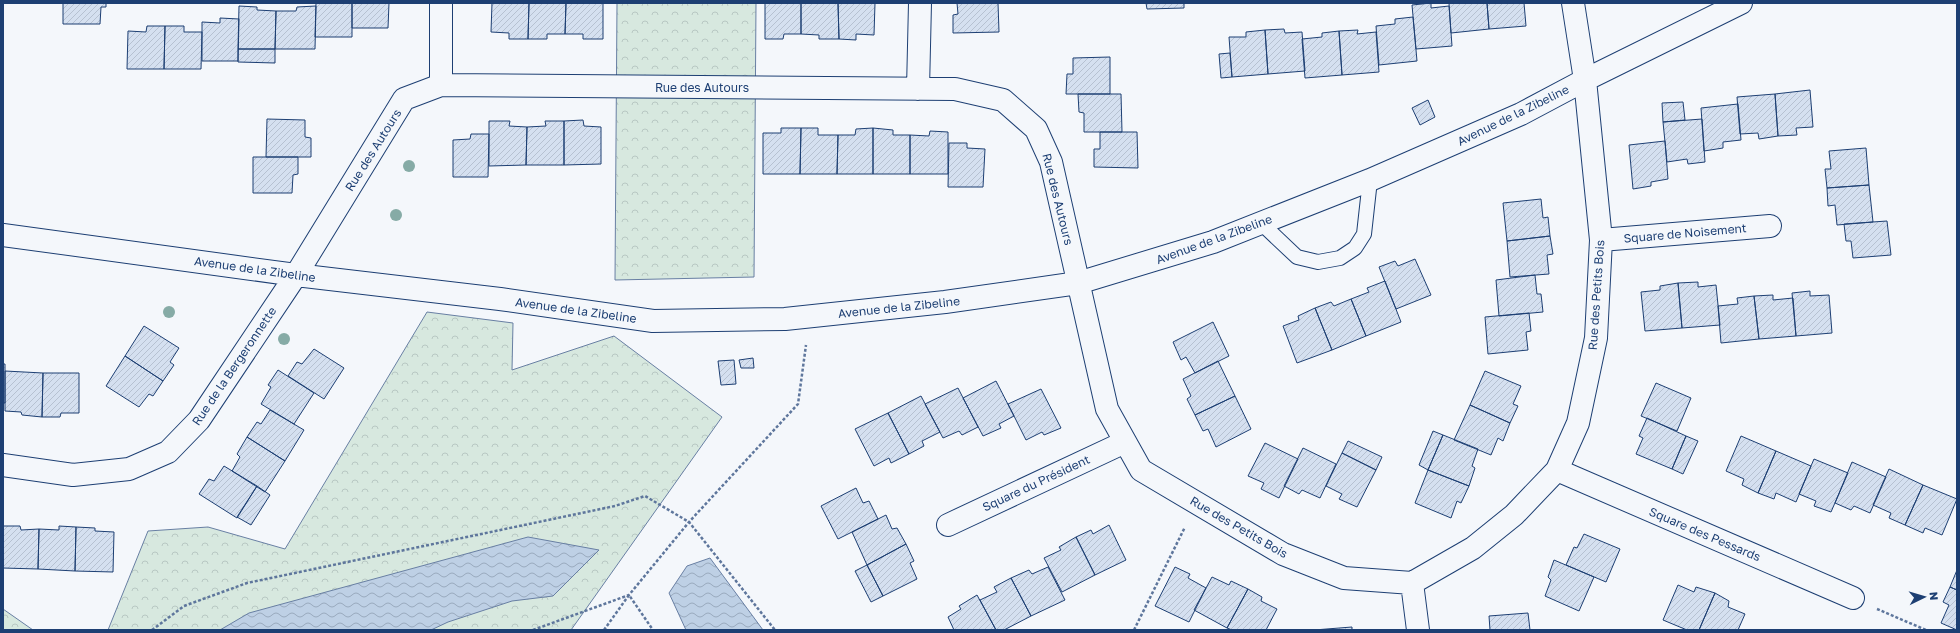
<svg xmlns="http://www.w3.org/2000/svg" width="1960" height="633" font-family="'Golos Text',sans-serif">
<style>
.forest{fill:url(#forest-crowns);stroke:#687fa3}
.water{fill:url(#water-waves);stroke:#687fa3}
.building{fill:url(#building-hatch);stroke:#1d3f73}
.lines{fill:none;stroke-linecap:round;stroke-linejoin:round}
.lane-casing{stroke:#1d3f73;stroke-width:16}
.street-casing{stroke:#1d3f73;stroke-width:24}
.path{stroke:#5e769c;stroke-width:2.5;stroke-dasharray:3 2;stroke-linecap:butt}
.lane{stroke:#f4f7fb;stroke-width:14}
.street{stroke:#f4f7fb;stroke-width:22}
.tree{fill:#86aba6}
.labels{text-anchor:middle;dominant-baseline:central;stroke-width:3;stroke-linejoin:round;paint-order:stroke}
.street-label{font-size:12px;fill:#1d3f73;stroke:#f4f7fb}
</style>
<defs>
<pattern id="forest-crowns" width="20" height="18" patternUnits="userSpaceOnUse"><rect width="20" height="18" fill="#d7e8df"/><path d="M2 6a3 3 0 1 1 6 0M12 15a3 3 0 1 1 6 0" fill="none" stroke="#b8c8c3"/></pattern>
<pattern id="water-waves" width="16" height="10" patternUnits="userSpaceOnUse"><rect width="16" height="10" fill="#bed0e5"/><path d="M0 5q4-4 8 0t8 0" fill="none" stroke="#9aaabe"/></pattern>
<pattern id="building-hatch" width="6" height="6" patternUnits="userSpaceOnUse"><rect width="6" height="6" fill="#d5e0f0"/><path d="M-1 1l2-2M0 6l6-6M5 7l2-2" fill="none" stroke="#b6c1d1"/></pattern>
</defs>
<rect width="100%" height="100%" fill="#f4f7fb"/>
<!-- forest -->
<path class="forest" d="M617,3H756L754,277L615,280Z
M427,312L513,323L512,370L614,336L722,417L571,630H108L148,531L208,527L285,549Z
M3,609L33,630H3Z"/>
<!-- water -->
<path class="water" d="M528,537L599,550L553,596L512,601L448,622L431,630H220L249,613Z
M710,558L763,630H686L669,593L687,566Z"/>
<!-- building -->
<path class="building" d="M63,3H106V7H101L100,24H63Z
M316,3H352V37H315Z
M352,3H389L388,28H352Z
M492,3H529L528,39H509V33L491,32Z
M529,3H566L565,34H547V39H528Z
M566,3H603V39H583V34H565Z
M765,3H801V34H784L783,39H765Z
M801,3H838L839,39H819V35L801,34Z
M838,3H875L874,35L856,34V40L839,39Z
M957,3H998L999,32L953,33V15L958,14Z
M1146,3H1184V8L1147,9Z
M1431,3V8L1449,6L1452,46L1416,49L1412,5Z
M1449,3H1487L1489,29L1451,33Z
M1487,3H1524L1526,26L1489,29Z
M239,6L257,7V10L276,11L275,49H238Z
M316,6L315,49H275L276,11H296L297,7Z
M1413,17L1417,61L1379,65L1376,26L1395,24V19Z
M220,18L239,19L238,61H202V22L220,23Z
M147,26H165L164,69H127L128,31L146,32Z
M165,26H184V32H202L201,69H164Z
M1284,29L1285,33L1302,32L1305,71L1268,74L1265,30Z
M1265,30L1268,74L1232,77L1229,37H1246V32Z
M1358,30L1357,34L1376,32L1379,72L1342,75L1339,31Z
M1339,31L1342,75L1305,78L1302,39L1322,37V33Z
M238,49H275V63L238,62Z
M1230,53L1232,77L1221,78L1219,54Z
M1110,57V94H1066L1067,74H1073V58Z
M1810,90L1813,127L1796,128L1797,135L1778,136L1775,94Z
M1078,94H1121L1122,132H1084V113L1079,112Z
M1775,94L1778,136L1759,139L1758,133L1740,134L1737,97Z
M1428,100L1435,117L1420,125L1412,108Z
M1683,102L1685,120L1663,122L1662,103Z
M1738,104L1741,140L1723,142V148L1704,151L1701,108Z
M267,119L305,120V137L311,138V157H266Z
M1702,119L1705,162L1688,164L1687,159L1667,162L1663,122Z
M583,120L584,126L601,127V164L564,165V121Z
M489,121H510L509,126L527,127L526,165L489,166Z
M545,121H564V165H526L527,127L546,126Z
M781,128H801L800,174H763V133H781Z
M801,128H818V135H838L837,174H800Z
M873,128L893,130V135H910V174H873Z
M873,128V174H837L838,135H855L856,129Z
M930,131L948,132V174H910V135L929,136Z
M1100,132H1137L1138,168L1094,167V149H1100Z
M471,134H489L488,177H453V140L470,139Z
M1665,141L1668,179L1651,182V186L1633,189L1629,145Z
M949,143H967V148L985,149L983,187H948Z
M1866,148L1869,185L1827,188L1825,169H1831L1829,151Z
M253,157H298V174L293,175L292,193H253Z
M1869,185L1873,222L1837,225L1835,205L1828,206L1827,188Z
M1541,199L1543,218L1548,217L1550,236L1507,241L1503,203Z
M1887,221L1891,255L1853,258L1851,241H1846L1844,224Z
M1550,236L1553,254L1547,255L1549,274L1510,277L1507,241Z
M1415,259L1431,295L1396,309L1379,267L1395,261L1398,266Z
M1535,275L1537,294H1541L1543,312L1499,316L1496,280Z
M1385,281L1401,322L1366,336L1351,299L1369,292L1367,288Z
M1698,282V287L1716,285L1720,325L1682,328L1678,283Z
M1678,283L1682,328L1645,331L1641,292L1660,290V286Z
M1810,291V296L1829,295L1832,333L1796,336L1792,293Z
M1773,295V300L1793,298L1796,336L1759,339L1754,296Z
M1754,296L1759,339L1721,343L1718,306L1738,304L1737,298Z
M1351,299L1366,336L1332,350L1315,308L1331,302L1334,306Z
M1315,308L1332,350L1297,363L1283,326L1299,320L1298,316Z
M1529,313L1531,331L1526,332L1528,350L1488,354L1485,317Z
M1213,322L1229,356L1195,373L1186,357L1181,360L1173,342Z
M144,326L179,348L170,362L174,365L163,381L125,356Z
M314,349L344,368L324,399L288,376L297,362L302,364Z
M125,356L163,381L153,396L149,394L139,407L106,386Z
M753,358L754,368H741L739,360Z
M734,360L736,384L721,385L718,361Z
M1218,361L1235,396L1195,415L1187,399L1191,396L1183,379Z
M3,364H5V403H3Z
M278,370L314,393L294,424L261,404L271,387L268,385Z
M5,371L43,373L42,417L22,415L21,412L5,411Z
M1485,371L1521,386L1513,404L1518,406L1510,423L1470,405Z
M43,373H79V413H61L60,417H42Z
M996,381L1014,416L999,424L1001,428L983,436L963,398Z
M1656,383L1691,398L1677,431L1641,416Z
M958,388L978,427L962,435L959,431L943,438L925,404Z
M1041,389L1061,428L1044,435L1042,432L1026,440L1008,404Z
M921,396L940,432L922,441L924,446L909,454L888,413Z
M1235,396L1251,429L1216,447L1208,429L1203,431L1195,415Z
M1470,405L1510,423L1503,441L1498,438L1491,455L1454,440Z
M270,410L304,430L285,461L247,437L257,422L261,424Z
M888,413L909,454L891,463L889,458L874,466L855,429Z
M1647,418L1686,436L1672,469L1636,454L1643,438L1639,436Z
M1433,431L1443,435L1428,470L1419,465Z
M1443,435L1478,449L1472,466L1475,468L1469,486L1428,470Z
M1686,436L1698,441L1683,474L1672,469Z
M1741,436L1776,451L1758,493L1742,485L1744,479L1726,471Z
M247,437L285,461L265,492L232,471L240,457L237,454Z
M1348,441L1382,457L1376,470L1342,453Z
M1265,443L1298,459L1279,498L1261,489L1264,483L1248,476Z
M1303,448L1336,464L1320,498L1302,490L1299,494L1284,486Z
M1776,451L1811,466L1796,502L1776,493L1774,499L1758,493Z
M1342,453L1376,470L1357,507L1339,499L1342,494L1326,486Z
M1814,459L1848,473L1831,512L1814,506L1816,501L1799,494Z
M1852,462L1886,477L1870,513L1854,506L1851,510L1835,503Z
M224,466L257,486L237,518L199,494L209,479L214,481Z
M1889,469L1923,485L1905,525L1889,518L1891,513L1873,505Z
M1428,470L1469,486L1461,503L1457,501L1451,518L1415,503Z
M1923,485L1957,499L1942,535L1925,528L1923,533L1905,525Z
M257,486L270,495L251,525L237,517Z
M856,488L863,503L869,501L878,519L838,539L821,506Z
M886,515L892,529L897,528L906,544L867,565L852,532Z
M1109,525L1126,560L1095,575L1076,537L1091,530L1093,534Z
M3,526H20L21,530L39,529L38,569L3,568Z
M59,526L76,527L75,571L38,569L39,529L59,530Z
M76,527L95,528V531L114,532L113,572L75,571Z
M1584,534L1620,549L1606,582L1566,565L1574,547L1577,548Z
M1076,537L1095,575L1062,592L1044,558L1061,550L1059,547Z
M906,544L914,561L910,563L917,579L883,596L867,565Z
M1554,560L1594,577L1579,611L1545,596L1551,580L1548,577Z
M867,565L883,596L871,602L855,571Z
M1048,567L1065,600L1031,616L1011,578L1029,570L1032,574Z
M1175,567L1190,574L1188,578L1206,588L1189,622L1155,606Z
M1957,570V590L1950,587Z
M1212,577L1229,585L1231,581L1248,589L1227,628L1194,610Z
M1011,578L1031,616L1004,630H996L980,600L997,592L994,587Z
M1678,585L1694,592L1696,587L1715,593L1699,630H1687L1663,620Z
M1950,587L1957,590V630L1941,623L1949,605L1943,602Z
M1248,589L1262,597L1261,601L1277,609L1266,630H1232L1227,628Z
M1715,593L1729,601L1728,607L1745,614L1738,630H1699Z
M977,595L996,630H954L948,617L961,609L959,606Z
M1528,613L1530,630H1490L1489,616Z
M1352,627V630H1314Z"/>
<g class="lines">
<!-- lane casing -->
<g class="lane-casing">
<path id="lane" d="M1261,223L1297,257L1318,262L1340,258L1355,248L1364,234L1370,180"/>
</g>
<!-- street casing -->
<g class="street-casing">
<path id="street" d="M441,3V85
M918,89L920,3
M3,235L296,275L500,299L653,321L785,319L945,302L1078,283L1213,242L1370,180L1521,114L1585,80L1741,3
M1601,240L1770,226
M3,465L73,475L129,469L168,452L199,420L296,275L404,99L441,85L955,89L1003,100L1036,129L1051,162L1107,409L1141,470L1283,554L1344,578L1412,583L1473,548L1514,515L1557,470L1578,423L1596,338L1601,240L1585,80L1573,3
M1557,470L1853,598
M948,525L1125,442
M1412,583L1418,630"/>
</g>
<!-- path -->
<path class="path" d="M1877,609L1926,630
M152,630L184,606L247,583L615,506L645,496L689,522L775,630
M533,630L629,595L689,522L798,404L806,345
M604,630L629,595L653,630
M1134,630L1185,527"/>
<!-- lane -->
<use href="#lane" class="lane"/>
<!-- street -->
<use href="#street" class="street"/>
</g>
<!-- trees -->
<g class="tree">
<circle cx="409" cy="166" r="6"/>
<circle cx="396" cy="215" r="6"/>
<circle cx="169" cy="312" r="6"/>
<circle cx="284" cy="339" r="6"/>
</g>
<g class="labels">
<!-- street labels -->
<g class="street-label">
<text x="702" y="87">Rue des Autours</text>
<text transform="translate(1513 115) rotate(-26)">Avenue de la Zibeline</text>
<text transform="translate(373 150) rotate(-58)">Rue des Autours</text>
<text transform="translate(1058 199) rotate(76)">Rue des Autours</text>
<text transform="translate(1685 233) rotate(-5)">Square de Noisement</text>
<text transform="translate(1214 239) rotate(-20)">Avenue de la Zibeline</text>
<text transform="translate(255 269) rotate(8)">Avenue de la Zibeline</text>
<text transform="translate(1596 295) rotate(-86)">Rue des Petits Bois</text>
<text transform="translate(899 307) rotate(-6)">Avenue de la Zibeline</text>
<text transform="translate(576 310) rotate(8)">Avenue de la Zibeline</text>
<text transform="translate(234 366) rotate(-56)">Rue de la Bergeronnette</text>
<text transform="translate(1036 483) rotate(-25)">Square du Président</text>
<text transform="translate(1239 527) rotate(30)">Rue des Petits Bois</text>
<text transform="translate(1705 534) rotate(23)">Square des Pessards</text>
</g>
</g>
<!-- border -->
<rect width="1960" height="633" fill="none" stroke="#1d3f73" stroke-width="8"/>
<!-- north arrow -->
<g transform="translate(1924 597) rotate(85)" stroke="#f4f7fb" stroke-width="3" paint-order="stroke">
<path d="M0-3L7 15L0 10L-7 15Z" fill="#1d3f73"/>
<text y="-6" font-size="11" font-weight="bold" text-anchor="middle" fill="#1d3f73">N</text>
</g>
</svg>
